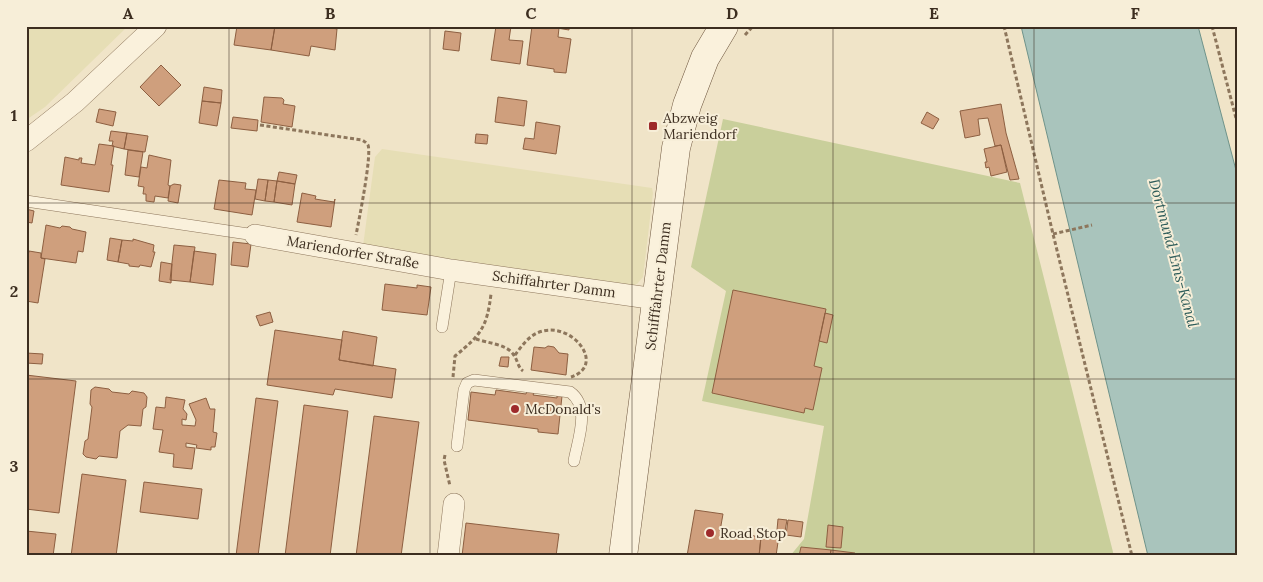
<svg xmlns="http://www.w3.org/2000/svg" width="1263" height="582" font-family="Lora,serif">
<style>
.farmland{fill:#e6deb5}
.green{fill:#c9cf9b}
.water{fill:#a9c4bc;stroke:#6f938a}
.building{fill:#cf9f7d;stroke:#8d5f41}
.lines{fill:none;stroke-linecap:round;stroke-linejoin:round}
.lane-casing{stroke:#8d765c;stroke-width:12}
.street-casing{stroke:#8d765c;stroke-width:22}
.secondary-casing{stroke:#6f573f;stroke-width:29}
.path{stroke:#8d765c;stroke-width:3;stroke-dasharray:4 2.5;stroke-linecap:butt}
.lane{stroke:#faf1dc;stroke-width:11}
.street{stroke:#faf1dc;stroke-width:21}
.secondary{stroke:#faf1dc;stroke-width:28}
.grid{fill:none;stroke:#3d2e20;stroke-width:1;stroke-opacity:0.55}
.poi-dot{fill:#9e2a2b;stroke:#f7eed8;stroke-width:2}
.labels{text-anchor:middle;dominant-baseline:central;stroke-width:4;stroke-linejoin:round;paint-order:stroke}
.poi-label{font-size:14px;fill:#3d2e20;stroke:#f7eed8;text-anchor:start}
.street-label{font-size:14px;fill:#3d2e20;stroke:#f7eed8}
.water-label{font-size:15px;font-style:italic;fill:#2f5d5a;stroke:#f7eed8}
.neatline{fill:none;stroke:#3d2e20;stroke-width:2}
.grid-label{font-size:16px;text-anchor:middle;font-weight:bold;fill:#3d2e20}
</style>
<rect width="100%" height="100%" fill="#f0e4c8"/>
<!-- farmland -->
<path class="farmland" d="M26,26H128L45,107L26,120Z
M382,149L652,188L653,193L643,277L637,284L624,288L363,246L375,157Z"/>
<!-- green -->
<path class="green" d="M723,119L1020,183L1114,556H790L804,539L824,426L702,401L726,291L691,267Z"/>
<!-- water -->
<path class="water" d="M1021,26H1198L1237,174V556H1148Z"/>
<!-- building -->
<path class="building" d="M237,26H275L271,50L234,45Z
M275,26H321L337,29L335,50L311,46L309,56L271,50Z
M496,26H511L509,40L523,41L520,64L491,60Z
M532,26L559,28L558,37L571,39L566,73L554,72V69L527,65Z
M545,26H569V30Z
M445,31L461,33L459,51L443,49Z
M161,65L181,85L159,106L140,87Z
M204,87L222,90L221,103L202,101Z
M264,97L282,98L284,100L283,104L295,106L292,127L261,122Z
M498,97L527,101L524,126L495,122Z
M202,101L221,103L217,126L199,123Z
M1001,104L1006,133L1019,179L1010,180L1001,145L995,146L988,118L978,119L980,135L965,138L960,111Z
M99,109L116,112L113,126L96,122Z
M927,112L939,119L933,129L921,123Z
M233,117L258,120L257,131L231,128Z
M536,122L560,126L556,154L523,149L525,138L534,139Z
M111,131L127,133L124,149L112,146L113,141H109Z
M127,133L148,136L145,152L124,149Z
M476,134L488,135L487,144L475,143Z
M99,144L114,146L111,165H113L109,192L61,185L65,157L79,160V158H82L81,163L95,165Z
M1001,145L1007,172L991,176L989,167L986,168L985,162H987L984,149Z
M128,150L143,152L139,177L125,175Z
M149,155L171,160L168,185L170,186L168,198L155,196L154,202L146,201V194H143L144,187L138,186L141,167L147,168Z
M279,172L297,175L295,184L277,181Z
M258,179L268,180L265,201L255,199Z
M219,180L246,183L245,189L256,190L252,215L214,209Z
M268,180L277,181L274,202L265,201Z
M277,181L295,184L292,205L274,202Z
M174,184L181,185L178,203L168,201L170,186Z
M302,193L316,196L315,199L334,202L335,199L331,227L297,222Z
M26,209L34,211L32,223L26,222Z
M46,225L60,228L62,226L70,227L72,229L86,232L83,252L78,251L76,263L41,258Z
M110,238L122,240L118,262L107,260Z
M133,239L154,245L153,252H155L151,267L140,265L139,267L129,266V264L118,262L122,240L133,241Z
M233,242L251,244L248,267L231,265Z
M174,245L195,247L190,282L170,280Z
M29,251L41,253V258L45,259L38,303L26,301V267Z
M194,251L216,254L213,285L190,282Z
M161,262L172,264L171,283L159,281Z
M385,284L417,288V285L431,287L427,315L382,310Z
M733,290L826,309L814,366L822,368L813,410L805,408L804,413L712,393Z
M270,312L273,322L260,326L256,316Z
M825,313L833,315L827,343L819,341Z
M275,330L342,340L339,360L396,369L392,398L335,389L333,395L267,385Z
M343,331L377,337L373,366L339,360Z
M548,346L554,347L559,353L568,354L566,375L531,370L534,347L545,348Z
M26,353L43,354L42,364L26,363Z
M501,357H509L508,367L499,366Z
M26,375L76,381L59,513L26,509Z
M95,387L109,389L112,392L129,394L132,391L144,393L147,397L146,407L143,409L141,426L128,425L120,431L117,458L99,456L96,459L86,457L83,454L85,441L88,439L92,407L90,404L91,390Z
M496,390L526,394L527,391L534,393L533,395L557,398V395L562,396L558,434L538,432V429L468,420L471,392L495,395Z
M166,397L185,400L183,409L187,414L186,420L182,419V425L195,426L196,420L189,404L206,398L210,409H215L213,432L217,433L215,447H211V450L196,448L197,445L186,443V447L195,448L192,469L173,467L174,454L159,452L163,430L153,429L156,407L165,408Z
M256,398L278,401L258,556H236Z
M304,405L348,411L330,556H285Z
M374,416L419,422L401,556H356Z
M82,474L126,480L116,556H71Z
M144,482L202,489L198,519L140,512Z
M695,510L723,514L720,531L761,537L759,556H687Z
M778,519L787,520L785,531L777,530Z
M788,520L803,522L801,537L786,535Z
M466,523L559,534L556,556H462Z
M828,525L843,527L841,548L826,547Z
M26,531L56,534L53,556H26Z
M760,533L779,535L776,556H759L761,537H760Z
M801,547L831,550L830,556H799Z
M831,550L855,553L854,556H830Z"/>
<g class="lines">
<!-- lane casing -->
<g class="lane-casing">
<path id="lane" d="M26,201L255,235
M442,327L451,270
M457,446L464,390L467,383L474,380L570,392C591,407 578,439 574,461"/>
</g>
<!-- street casing -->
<g class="street-casing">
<path id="street" d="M26,141L75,102L156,26
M255,235L451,270L656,299
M448,556L454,504"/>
</g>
<!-- secondary casing -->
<g class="secondary-casing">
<path id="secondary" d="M623,556L676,148L687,105L705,58L724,26"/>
</g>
<!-- path -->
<path class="path" d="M1004,26L1053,234L1132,556
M1212,26L1237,122
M745,35L753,26
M260,125L362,140C365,142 366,142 368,145C372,155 359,220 356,235
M1053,234L1092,225
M476,339C487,343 506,344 513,354C518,360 517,366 523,371
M515,355C521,347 527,338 537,333C570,318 608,365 571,377
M453,377L455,356C481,335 487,327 491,294
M445,455L444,460L450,486
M667,555L673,556"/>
<!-- lane -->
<use href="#lane" class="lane"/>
<!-- street -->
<use href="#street" class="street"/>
<!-- secondary -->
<use href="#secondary" class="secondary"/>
</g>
<!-- grid -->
<path class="grid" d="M229,26V556M430,26V556M632,26V556M833,26V556M1034,26V556M26,203H1237M26,379H1237"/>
<!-- markers -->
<g class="poi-dot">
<rect x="648" y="121" width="10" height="10" rx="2.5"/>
<circle cx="515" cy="409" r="5"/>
<circle cx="710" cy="533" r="5"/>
</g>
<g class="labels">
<!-- poi labels -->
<g class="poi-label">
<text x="663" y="118">Abzweig<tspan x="663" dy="16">Mariendorf</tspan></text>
<text x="525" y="409">McDonald's</text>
<text x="720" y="533">Road Stop</text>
</g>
<!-- street labels -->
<g class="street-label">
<text transform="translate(353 252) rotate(10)">Mariendorfer Straße</text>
<text transform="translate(554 284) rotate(8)">Schiffahrter Damm</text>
<text transform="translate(658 286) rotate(-83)">Schifffahrter Damm</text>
</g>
<!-- water labels -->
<g class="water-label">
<text transform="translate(1174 253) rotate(75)">Dortmund-Ems-Kanal</text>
</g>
</g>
<!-- border -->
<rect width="1263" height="582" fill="none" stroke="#f7eed8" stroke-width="55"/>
<rect x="28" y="28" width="1208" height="526" class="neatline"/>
<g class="grid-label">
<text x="128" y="19">A</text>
<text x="330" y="19">B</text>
<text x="531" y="19">C</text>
<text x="732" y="19">D</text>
<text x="934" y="19">E</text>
<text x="1135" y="19">F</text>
<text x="14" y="121">1</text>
<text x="14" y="297">2</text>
<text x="14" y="472">3</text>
</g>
</svg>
